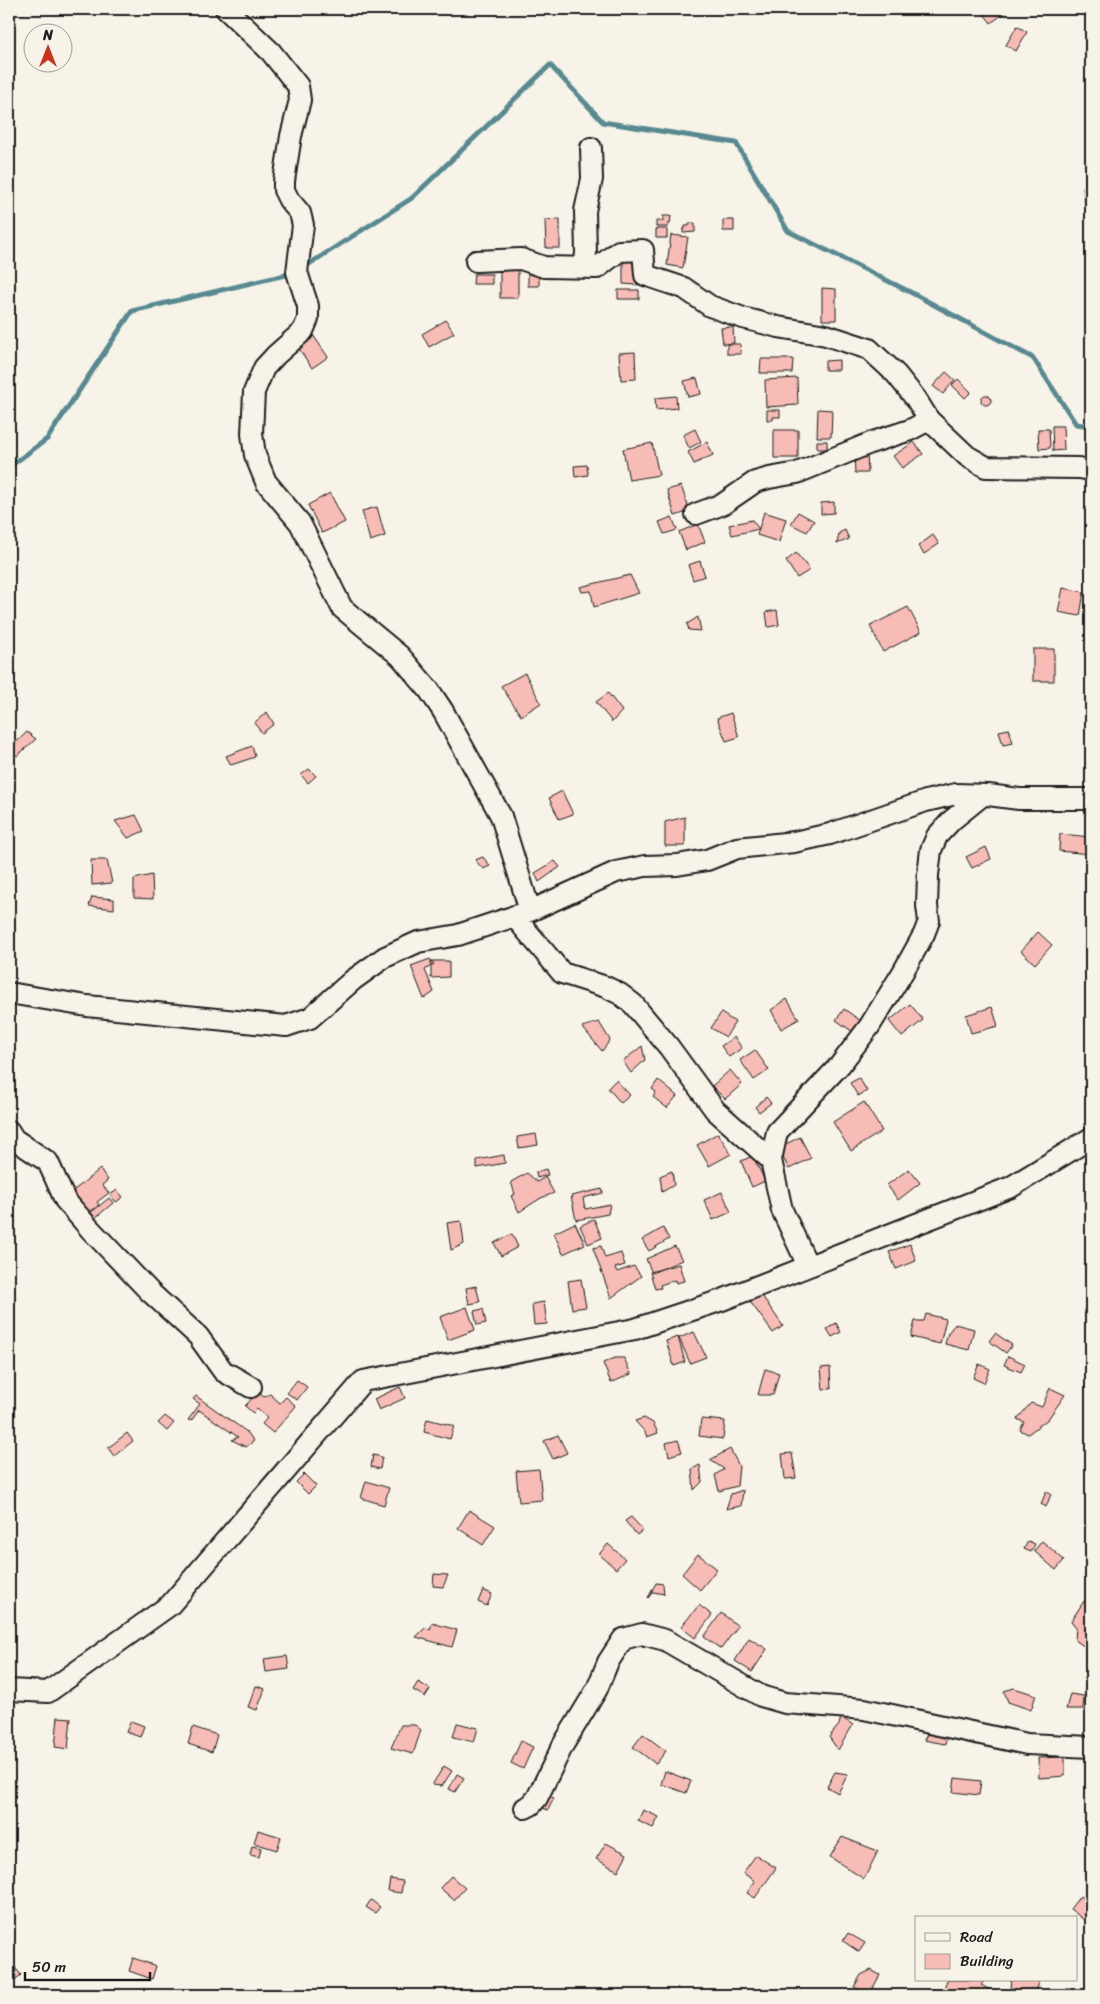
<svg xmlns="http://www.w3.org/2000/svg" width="1100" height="2004" font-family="Sriracha,sans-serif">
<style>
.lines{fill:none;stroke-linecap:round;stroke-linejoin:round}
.stream{stroke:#598990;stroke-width:5}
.building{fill:#f8bcb6;stroke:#1c1c1c}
.street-casing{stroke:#1c1c1c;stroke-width:24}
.street{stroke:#f7f3e8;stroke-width:20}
</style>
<rect width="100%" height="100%" fill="#f7f3e8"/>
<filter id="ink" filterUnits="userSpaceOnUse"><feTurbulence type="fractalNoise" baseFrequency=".02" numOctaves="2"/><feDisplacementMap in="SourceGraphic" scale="10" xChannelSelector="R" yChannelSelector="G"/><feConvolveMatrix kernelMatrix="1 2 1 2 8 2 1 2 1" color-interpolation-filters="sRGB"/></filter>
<g filter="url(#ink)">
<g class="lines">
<!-- stream -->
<path class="stream" d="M303,268L412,198L550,65L603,122L736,143L788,231L912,293L1033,358L1076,424L1091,426
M9,467L47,439L132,311L294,273"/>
</g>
<!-- building -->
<path class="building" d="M992,9H1004L1006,12L991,23L984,14Z
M1017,26L1027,32L1016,51L1006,45Z
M1091,186V210L1086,211L1083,187Z
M663,216H671L670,224H668V227H656V221H663Z
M560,219V248H546L545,220Z
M723,220H734V231H723Z
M689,223H695V232L683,233V229H685V226H689Z
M656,229H667V238H656Z
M671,235L688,237L683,268L667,265Z
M623,261L639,262L638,285L623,284Z
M500,264H518V298H500Z
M528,268H539V286H528Z
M474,274H492V284H473Z
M822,288L836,289V320H822Z
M618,290H639V299H618Z
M446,320L454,333L429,347L422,334Z
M733,327L734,343L723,344L721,328Z
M313,335L328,357L312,368L297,346Z
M727,344H740L741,354H727Z
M635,352L636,379L621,380L619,353Z
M761,359H793L792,373H760Z
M839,360V370H825V361Z
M946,372L955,380L943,394L933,386Z
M697,378L701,394L688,397L684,381Z
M797,378L798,405L766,407L765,380Z
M958,379L971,392L965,398L952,385Z
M981 400a5 5 0 1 1 10 0a5 5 0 1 1-10 0Z
M676,396L677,408L656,410L655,398Z
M818,409L832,410L831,437H817Z
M767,410H780V417H773V420H767Z
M1052,426H1063L1064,450L1053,451Z
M695,429L701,442L689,448L683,435Z
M1038,429H1049L1050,448L1039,449Z
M774,430H798V458H774Z
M817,441H827V449H817Z
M707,442L713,455L694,464L688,452Z
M914,442L923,454L902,468L893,456Z
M652,443L659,475L629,480L623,449Z
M854,453H867L868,473H855Z
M587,465L588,475L575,477L574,466Z
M681,486L690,511L675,516L667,490Z
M330,493L345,522L322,533L308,505Z
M834,502V513L821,514V503Z
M377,507L385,536L370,541L362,511Z
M764,512L786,519L779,542L757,535Z
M798,512L814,521L807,532L791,524Z
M672,517L677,530L664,534L659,522Z
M752,520L759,529L732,535L729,525Z
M698,524L705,542L686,550L679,532Z
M845,530L849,539L837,544L839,533Z
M933,535L939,544L924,554L918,546Z
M796,553L810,570L797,578L786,561Z
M700,561L705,576L693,580L688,565Z
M630,575L639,593L594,607L591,591L582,592L580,587Z
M1063,588L1084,592L1080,616L1058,612Z
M908,607L921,632L883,652L870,626Z
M777,610L779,625L768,627L766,612Z
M698,617L701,631L689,630L687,624Z
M1033,649H1054V681H1033Z
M525,673L541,703L521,716L501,686Z
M608,693L622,711L612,722L596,702Z
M267,712L274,724L262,733L254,723Z
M731,713L739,737L726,741L717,718Z
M1009,729L1013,743L1003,745L999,731Z
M27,732L36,739L17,756L9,749Z
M252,746L255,757L231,765L226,756Z
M309,769L316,776L308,783L301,775Z
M562,791L573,814L559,819L549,798Z
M136,815L144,831L128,838L115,821Z
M685,817V846H665V822Z
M1060,834L1091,837L1090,854L1059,851Z
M986,847L991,859L972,868L966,857Z
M483,857L490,866L483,869L475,860Z
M91,860H107L112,883L92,885Z
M555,861L560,867L539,882L535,873Z
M152,875L153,899L134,898V879Z
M92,897L114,899V909L89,906Z
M1038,932L1052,945L1035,964L1021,951Z
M430,959L434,964L425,970L434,992L424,999L411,966Z
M431,961H449V977L431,978Z
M787,999L799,1019L781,1029L771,1010Z
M910,1004L923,1020L902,1037L889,1021Z
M992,1007L998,1026L971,1033L966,1015Z
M844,1009L861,1021L853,1032L836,1020Z
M721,1013L735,1022L726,1037L711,1028Z
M599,1022L610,1040L602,1051L582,1027Z
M734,1037L742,1048L729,1057L721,1046Z
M642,1046L645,1060L631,1073L623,1061Z
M755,1050L769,1070L754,1080L740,1060Z
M730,1070L742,1084L725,1099L712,1086Z
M859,1078L867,1091L858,1096L850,1083Z
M616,1080L630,1095L621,1103L608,1088Z
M658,1080L677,1096L667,1108L653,1097L656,1092L652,1089Z
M766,1097L771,1103L759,1112L755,1107Z
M864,1102L882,1131L851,1151L833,1122Z
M718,1133L731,1154L709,1166L697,1145Z
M536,1134L538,1145L519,1148L517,1137Z
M800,1137L811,1158L789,1169L778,1148Z
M504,1155L505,1163L477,1168V1160Z
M753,1156L765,1181L752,1187L741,1161Z
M100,1169L108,1180L102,1185L109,1193L97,1202L99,1205L87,1214L67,1196Z
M546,1169L548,1175L537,1178L536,1172Z
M909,1169L920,1183L898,1200L887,1185Z
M672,1171L674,1185L662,1192L660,1176Z
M527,1173L537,1182L545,1177L554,1193L541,1198L519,1212L511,1196L515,1194L511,1182Z
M602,1189L603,1193L583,1198L585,1209L610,1204L608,1214L576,1220L571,1196Z
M117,1190L123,1197L116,1202L110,1195Z
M722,1192L731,1212L713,1220L704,1200Z
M109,1198L113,1203L94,1219L89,1214Z
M594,1219L602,1238L588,1244L580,1226Z
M461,1221L464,1244L451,1250L447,1223Z
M575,1223L585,1244L563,1254L554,1233Z
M663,1228L669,1239L649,1251L642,1240Z
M512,1234L518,1247L501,1256L494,1243Z
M910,1244L916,1261L896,1269L889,1252Z
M601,1246L605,1258L621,1253L625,1265L615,1268L617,1272L634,1266L641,1276L611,1298L593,1248Z
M675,1246L682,1260L652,1273L646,1259Z
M679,1264L684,1281L676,1283L675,1280L660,1285L661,1288L655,1289L650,1272Z
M581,1279L586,1307L572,1309L568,1281Z
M476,1286L480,1302L469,1304L466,1288Z
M760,1293L783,1326L773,1333L749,1300Z
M544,1302L547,1324L534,1325L532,1304Z
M467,1307L475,1330L448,1340L440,1317Z
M483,1309L486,1323L477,1325L474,1311Z
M926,1314L946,1319L940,1344L911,1337L915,1321H924Z
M836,1323L841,1332L832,1337L827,1329Z
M955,1324L974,1329L969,1350L945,1344L948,1333Z
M694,1332L706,1357L690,1363L679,1338Z
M995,1333L1012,1345L1006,1353L989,1341Z
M678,1337L685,1362L674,1366L666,1341Z
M1008,1356L1025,1364L1021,1372L1004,1365Z
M615,1358H624L631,1374L611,1383L603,1363Z
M979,1364L990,1369L984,1383L973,1378Z
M830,1367L831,1389L823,1390L821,1368Z
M765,1369L779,1373L773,1395H758Z
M297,1380L307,1387L297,1400L287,1393Z
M400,1387L405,1398L379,1410L374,1399Z
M1050,1388L1065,1395L1048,1419L1028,1434L1020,1430L1024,1422L1017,1419L1031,1403L1042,1407Z
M258,1392L264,1397L270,1394L280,1403L286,1397L296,1406L273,1433L262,1424L267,1418L257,1409L253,1413L245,1406Z
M196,1396L247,1432L254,1441L246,1447L232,1440L238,1437L199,1410L191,1421L188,1420L200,1404L193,1399Z
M165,1416L174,1423L167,1431L158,1423Z
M644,1418L653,1423L658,1433L647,1437L645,1432L635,1421Z
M427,1419L454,1426L450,1439L424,1432Z
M701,1419L725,1421L723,1439L699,1436Z
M127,1433L133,1441L114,1456L108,1448Z
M558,1435L567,1453L553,1459L544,1441Z
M678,1440L682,1452L669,1456L666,1443Z
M730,1449L739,1466L737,1486L719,1491L715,1475L724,1469L710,1460Z
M792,1453L796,1478L785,1479L782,1454Z
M373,1455L382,1457L380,1469L371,1467Z
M700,1465L702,1482L694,1490L692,1469Z
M539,1469L542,1500L519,1502L516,1471Z
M304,1474L316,1486L308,1494L296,1482Z
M366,1481L389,1488L384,1505L361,1498Z
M743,1490L741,1506L726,1509L731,1494Z
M1046,1492L1051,1494L1046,1507L1041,1504Z
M469,1510L495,1526L483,1545L458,1528Z
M631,1517L643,1530L637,1535L625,1521Z
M1028,1541L1035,1544L1031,1552L1024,1549Z
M1042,1541L1064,1560L1056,1570L1034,1551Z
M608,1544L625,1559L616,1569L599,1554Z
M698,1554L717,1569L700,1590L682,1574Z
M434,1574L448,1575L443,1587L433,1586Z
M656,1583L663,1584L664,1594L653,1592L648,1598Z
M483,1590L492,1594L487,1606L478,1602Z
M1084,1601L1091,1606V1619L1089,1621L1091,1623V1651L1075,1640L1076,1627L1071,1621Z
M699,1605L712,1615L695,1638L681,1627Z
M721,1613L738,1626L721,1649L704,1637Z
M432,1623L457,1630L452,1647L416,1637L426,1627L430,1630Z
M749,1638L767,1649L752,1672L735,1661Z
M287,1656L289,1669L266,1672L264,1659Z
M418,1682L430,1689L425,1697L413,1690Z
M256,1686L265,1689L257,1710L248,1707Z
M1014,1688L1036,1695L1031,1710L1008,1702L1004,1691Z
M1070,1694L1084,1696L1083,1709H1066Z
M58,1717L71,1718L68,1749L55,1747Z
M841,1717L853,1725L838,1750L829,1737L839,1725Z
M131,1721L144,1726L140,1737L126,1732Z
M457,1723L478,1728L474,1742L453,1737Z
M401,1725H415L421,1730L413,1754L391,1748Z
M193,1727L217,1735L212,1752L188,1744Z
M931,1727L948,1731L945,1744L924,1740Z
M643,1734L666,1751L656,1764L633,1747Z
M521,1741L533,1747L523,1769L511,1763Z
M1065,1757V1776L1039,1778L1038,1758Z
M444,1766L452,1771L442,1786L432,1785Z
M665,1771L691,1781L686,1793L661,1784Z
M835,1772L848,1774L838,1793L827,1787Z
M457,1774L464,1778L455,1792L449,1789Z
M955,1778L981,1781L979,1795L953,1792Z
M544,1794L554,1798L548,1810L538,1806Z
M643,1810L659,1817L653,1828L638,1821Z
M258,1830L281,1837L277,1850L254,1843Z
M842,1837L878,1851L864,1879L830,1857Z
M606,1843L627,1854L618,1871L596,1859Z
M252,1846L261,1848L259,1857L250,1855Z
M756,1855L776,1868L755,1898L747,1893L755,1881L743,1873Z
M451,1876L465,1888L454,1900L440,1888Z
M390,1879L403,1881L401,1893L388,1891Z
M1080,1896L1091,1905V1911L1084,1920L1070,1909Z
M371,1900L380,1907L375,1913L366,1907Z
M848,1933L865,1943L859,1952L843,1941Z
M133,1958L156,1966L152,1979L129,1971Z
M9,1960L21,1975L9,1984Z
M871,1970L880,1975L869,1995L854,1987L861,1975Z
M947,1980H985L981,1985L998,1994L945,1995L942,1993Z
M1011,1980H1039L1035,1992L1022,1994L1010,1987Z"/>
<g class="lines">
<!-- street casing -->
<g class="street-casing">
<path id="street" d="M226,9L271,52L298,86L300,100L291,136L284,181V190L289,200L300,213L303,225L297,272L308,306V319L303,331L276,355L264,368L254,392L252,434L255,455L266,482L300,523L342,608L400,656L429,690L443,711L501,816L530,911
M476,261L521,259L544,267L597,268L619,251L643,250L645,275L684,288L710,306L743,318L778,327L826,335L869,349L896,374L916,399L929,420L967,456L986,467L1079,468L1091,470
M584,268L586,253L585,211L592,179L591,148
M696,514L723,504L755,482L769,478L797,473L873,442L910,430L929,420
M514,916L562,973L606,987L620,994L633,1004L669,1047L715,1110L771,1160L782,1210L808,1266
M9,993L87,1006L286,1026L310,1018L353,980L385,957L418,942L458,935L530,911L616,872L645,866L677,865L707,860L737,848L794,842L830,834L926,801L956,794L988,795L1019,799H1091
M9,1131L14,1139L48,1162L65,1200L90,1229L150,1292L198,1336L223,1371L251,1387
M771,1160L777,1132L840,1065L869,1027L903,972L924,934L929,921L927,906L928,875L931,850L937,836L952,820L983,795
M9,1690L48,1692L170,1605L363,1381L635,1329L722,1300L1011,1187L1091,1138
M525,1808L531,1805L537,1798L563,1745L597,1689L608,1662L623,1639L642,1634L665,1640L761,1696L785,1703L864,1709L1027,1744L1091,1747"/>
</g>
<!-- street -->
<use href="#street" class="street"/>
</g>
</g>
<!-- margin -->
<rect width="1100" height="2004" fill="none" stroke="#f7f3e8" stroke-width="30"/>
<rect x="15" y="15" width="1070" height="1974" fill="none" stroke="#1c1c1c" stroke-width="2" filter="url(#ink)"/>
<!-- legend -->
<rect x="915" y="1916" width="162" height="65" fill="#f7f3e8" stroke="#9f9d96"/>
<rect x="925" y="1933" width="25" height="8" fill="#f7f3e8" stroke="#9f9d96"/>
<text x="960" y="1942" font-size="15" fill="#1c1c1c">Road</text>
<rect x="925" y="1954" width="25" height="15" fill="#f8bcb6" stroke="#9f9d96"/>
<text x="960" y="1966" font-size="15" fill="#1c1c1c">Building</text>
<!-- north arrow -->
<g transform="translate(48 48)"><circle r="24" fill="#f7f3e8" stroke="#9f9d96"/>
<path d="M0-4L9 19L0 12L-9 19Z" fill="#c8321e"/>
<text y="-8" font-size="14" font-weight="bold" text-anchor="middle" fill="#1c1c1c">N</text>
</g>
<!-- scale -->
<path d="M25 1972v8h125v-8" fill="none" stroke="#1c1c1c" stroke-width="2.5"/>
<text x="32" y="1972" font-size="15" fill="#1c1c1c" stroke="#f7f3e8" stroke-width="4" paint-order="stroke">50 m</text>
</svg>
